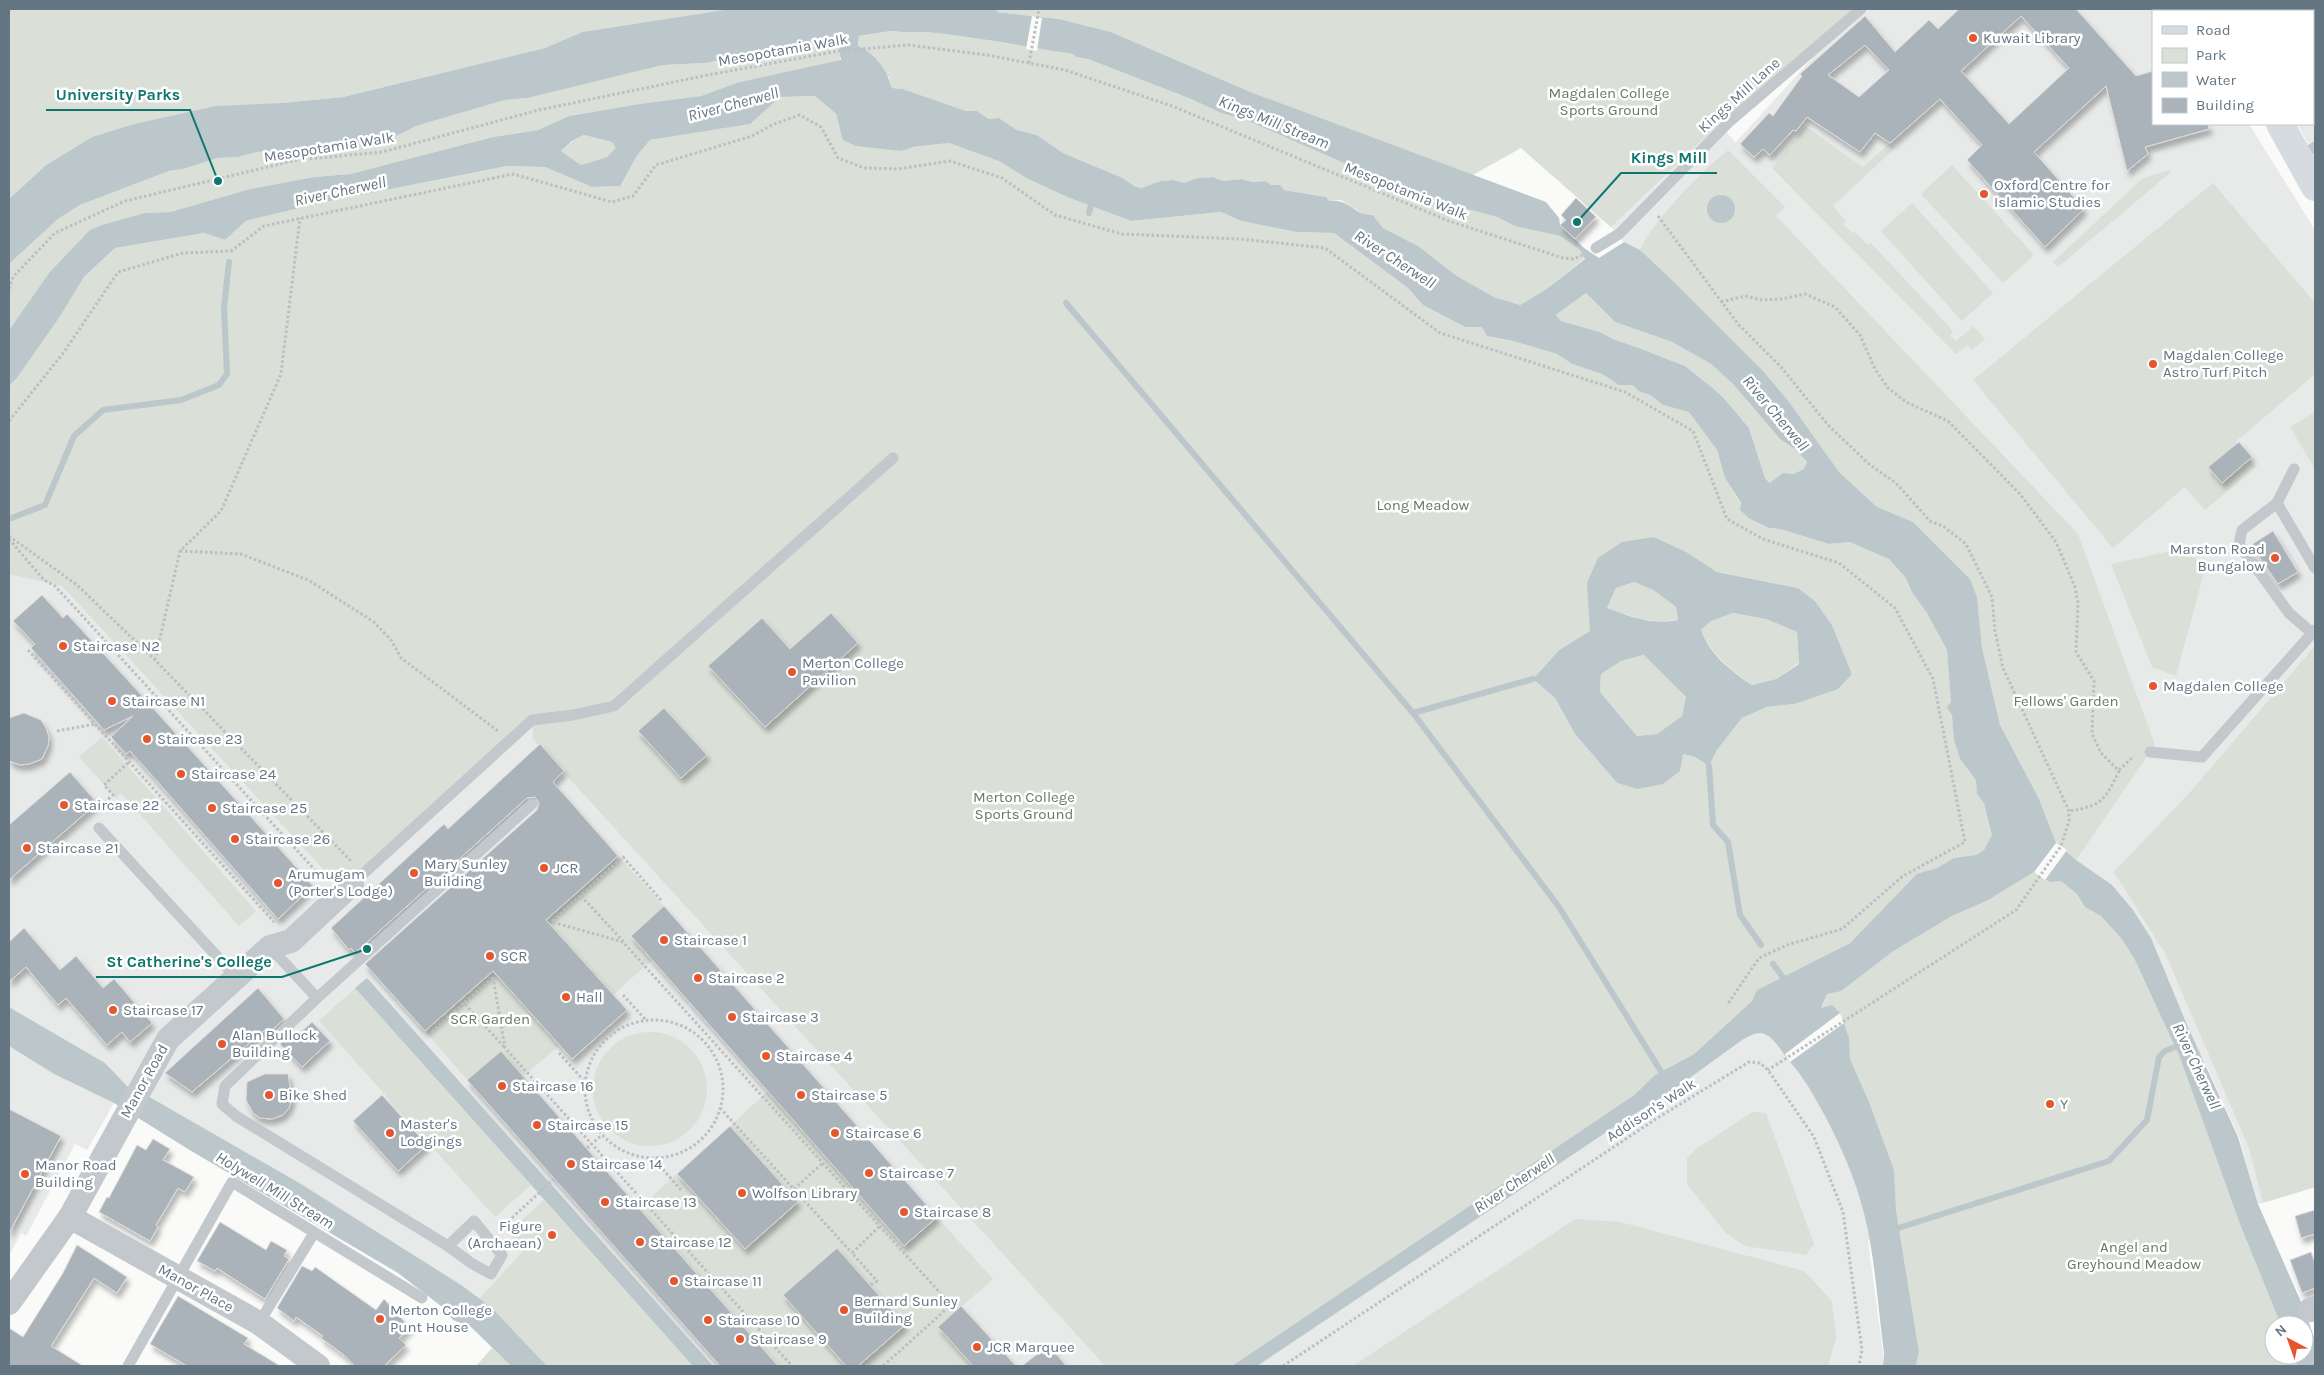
<svg xmlns="http://www.w3.org/2000/svg" width="2324" height="1375" font-family="Karla,sans-serif">
<style>
.built{fill:#e8e9e9}
.green{fill:#dadfd7;fill-rule:evenodd}
.water{fill:#bbc7cb;fill-rule:evenodd}
.pier{fill:#fafaf8}
.lines{fill:none;stroke-linecap:round;stroke-linejoin:round}
.stream{stroke:#bbc7cb;stroke-width:6}
.building{fill:#aab3b9;stroke:#dcdcda;fill-rule:evenodd;filter:url(#shadow)}
.path{stroke:#bbbfc2;stroke-width:3;stroke-dasharray:2.5 2.5;stroke-linecap:butt}
.service{stroke:#c3c8cc;stroke-width:11}
.minor{stroke:#c3c8cc;stroke-width:24}
.secondary{stroke:#d6dbdf;stroke-width:28}
.poi-dot{fill:#e4572e;stroke:#fff;stroke-width:2}
.labels{text-anchor:middle;dominant-baseline:central;stroke-width:5;stroke-linejoin:round;paint-order:stroke}
.poi-label{font-size:15px;fill:#657683;stroke:#fff;text-anchor:start}
.street-label{font-size:15px;fill:#657683;stroke:#fff}
.park-label{font-size:15px;fill:#687a64;stroke:#fff}
.water-label{font-size:16px;font-style:italic;fill:#60757c;stroke:#fff}
.leader{fill:none;stroke:#0f766e;stroke-width:2}
.callout-dot{fill:#0f766e;stroke:#fff;stroke-width:2}
.callout-label{font-size:16px;text-anchor:middle;font-weight:bold;fill:#0f766e;stroke:#fff;stroke-width:5;stroke-linejoin:round;paint-order:stroke}
</style>
<defs>
<filter id="shadow"><feDropShadow dx="3" dy="5.5" stdDeviation="2.5" flood-color="#0004"/></filter>
</defs>
<rect width="100%" height="100%" fill="#fafaf8"/>
<!-- built -->
<path class="built" d="M1071,9L1719,125L1736,142L1819,51L1870,9H2183L2185,11H2153V124H2249L2315,230V1187L2258,1204L2239,1137L2203,1058H2180L1900,1232L1868,1241L1883,1353V1366H1232L1519,1173L1751,1034L1768,1035L1773,1040L1952,916L1877,507L1839,472L1640,250L1624,242L1611,227L1503,132Z
M2231,9H2315V156L2297,124H2313V11H2233Z
M9,568L62,586L344,892L532,720L533,739L1105,1366H547L491,1307L130,1089L105,1063L9,1007Z
M9,1046L54,1074L114,1103L87,1150L75,1144L26,1236L21,1233L9,1256Z"/>
<!-- green -->
<path class="green" d="M9,9H730L582,32L545,48L343,97L282,103L130,125L92,137L46,165L9,199Z
M998,9H1853L1719,124L1611,227L1521,148L1471,176L1253,93L1111,32L1059,19L997,12Z
M891,31C906,33 921,31 936,33C982,38 1028,47 1073,54L1076,57L1088,59L1191,99L1221,113L1246,120L1362,171L1463,208L1497,217L1516,226L1560,236L1580,250L1585,258L1545,290L1520,305L1494,297L1457,276L1418,246L1383,228L1373,215H1365L1341,200L1329,201L1326,197L1284,190L1280,186L1271,185L1266,181L1252,182L1242,179L1223,181L1213,177L1198,178L1184,184L1173,180L1161,181L1141,188L1134,186L1123,178L1063,153L1037,135L1017,130L999,118L989,119L977,111H966L903,89L892,88L889,77L839,57L841,61L736,83L701,96L639,104L569,116L538,130L493,137L350,174L314,177L250,189L170,212L145,213L49,273L9,330V264L58,219L80,205L169,171L183,169L218,158L238,157L257,152L322,148L328,145L391,139L416,126L505,100L528,98L663,65L706,63L803,42L838,37L858,46L859,36Z
M815,96L836,114L839,127L902,151L913,147L949,143L1001,162L1026,178L1067,197L1131,221L1221,212L1241,221L1296,232L1334,233L1408,288L1423,305L1465,327H1483L1487,336L1513,341L1557,354L1572,364L1602,374L1619,385H1632L1640,392L1650,395L1663,405L1690,412L1717,450L1725,478L1750,519L1769,528L1780,529L1829,544L1850,542L1874,551L1889,559L1906,578L1912,592L1927,613L1947,650L1954,740L1960,759L1976,780L1977,794L1984,803L1990,825L1992,835L1984,850L1976,855L1954,858L1937,868L1917,875L1850,943L1758,990L1752,1001L1694,1054L1655,1075L1634,1095L1232,1366H1105L533,739L532,721L344,892L62,586L9,574V386L17,378L59,318L84,277L115,248L204,233L225,240L246,221L320,203L507,166L545,167L592,187L619,186L636,157L650,140L749,124L780,97ZM1622,542L1688,553L1717,572L1798,588L1815,601L1832,625L1852,674L1794,704L1767,707L1742,718L1717,750L1709,766L1695,757L1683,754L1637,789L1617,783L1575,734L1555,698L1533,679L1559,650L1590,631Z
M1805,126L1863,167L1890,143L1895,148L1833,206L1846,221L1843,224L1852,233L1855,232L1868,245L1871,243L1953,331L1950,335L1956,341L1973,326L1985,339L1972,350L1967,345L1956,354L1772,168Z
M584,135L612,142L617,148L607,157L581,165L561,151L573,141Z
M1728,150L1785,207L1776,216L2078,534L2155,745L2076,860L2056,843L2039,799L2000,725L1982,648L1977,597L1970,579L1913,522L1877,507L1839,472L1789,402L1764,372L1673,281L1640,250C1651,223 1704,169 1728,150Z
M1952,165L2034,255L2003,283L1921,194Z
M2170,170V173L2058,267L2053,262L2143,178Z
M2213,183L2315,303V374L2235,442L2256,467L2205,510L2185,487L2113,548L1973,380Z
M1912,203L1993,293L1962,321L1881,231Z
M1586,293L1615,322L1672,342L1711,364L1733,384L1780,439L1796,450L1807,462L1804,470L1794,474L1783,473L1771,483L1765,478L1749,428L1723,397L1709,385L1685,366L1639,348L1613,339L1600,332L1561,321L1556,315Z
M2315,412V469L2290,427Z
M2186,548L2205,569L2176,676L2152,667L2111,564Z
M1634,582L1653,590L1676,607L1678,620C1652,624 1631,617 1607,608L1616,588Z
M1733,613L1766,619L1797,632L1799,663L1776,679L1752,685C1730,669 1712,656 1701,630L1711,621Z
M2315,646V1187L2263,1203L2249,1148L2166,955L2114,872L2191,791Z
M1645,655L1686,697L1682,716L1657,734L1637,736L1600,692L1601,674L1621,661Z
M102,737L256,911L239,926L121,793L116,798L79,757Z
M618,856L664,906L631,935L652,960L613,995L546,920Z
M2034,872L2050,882L2061,881L2077,894L2085,907L2101,916L2121,938L2134,958L2179,1055L2241,1227L2281,1325H2274V1355H2294L2297,1366H1916L1919,1352L1896,1210L1894,1170L1869,1102L1850,1059L1849,1038L1821,1009L1827,994L1892,952L1952,916L1988,900Z
M493,971L560,1045L523,1076L501,1051L467,1080L425,1031Z
M355,988L531,1185L495,1217L319,1021Z
M593 1089a57 57 0 1 1 114 0a57 57 0 1 1-114 0Z
M768,1091L905,1245L937,1217L993,1279L938,1327L973,1366H858L905,1325L837,1248L783,1295L846,1366H772L775,1363L639,1208L677,1174L745,1249L798,1202L730,1126Z
M1753,1112L1766,1113L1814,1244L1806,1255L1745,1246L1725,1232L1687,1184V1158L1700,1146Z
M544,1200L693,1366H547L491,1307L480,1298L524,1250L508,1232Z
M1575,1219L1620,1222L1804,1271L1832,1301L1836,1338L1828,1366H1353Z
M492,1348L511,1366H476Z"/>
<!-- water -->
<path class="water" d="M730,9H998L997,12L1059,19L1111,32L1253,93L1546,202L1559,218L1560,225L1584,248L1599,258L1624,242L1640,250L1673,281L1764,372L1789,402L1839,472L1877,507L1913,522L1970,579L1977,597L1982,648L2000,725L2039,799L2056,843L2076,860L2112,885L2133,910L2151,938L2187,1025L2238,1137L2258,1204L2305,1311L2315,1341V1366H2297L2294,1355H2304V1325H2281L2241,1227L2179,1055L2134,958L2121,938L2101,916L2085,907L2077,894L2061,881L2050,882L2034,872L1988,900L1952,916L1892,952L1841,991L1827,994L1821,1008L1832,1005L1840,1013L1849,1038L1850,1059L1869,1102L1894,1170L1896,1210L1919,1352L1916,1366H1883L1884,1353C1878,1308 1875,1256 1864,1213C1855,1178 1841,1146 1824,1114C1814,1096 1805,1079 1791,1063C1775,1045 1770,1022 1742,1040L1673,1090L1617,1125L1257,1366H1232L1634,1095L1655,1075L1694,1054L1752,1001L1757,990L1850,943L1917,874L1937,868L1954,858L1976,855L1984,850L1992,835L1984,803L1977,794L1976,780L1960,759L1954,740L1952,715L1947,707L1951,702L1947,650L1927,613L1912,592L1906,578L1889,559L1850,542L1829,544L1780,529L1769,528L1750,519L1740,510L1741,503L1725,478L1717,450L1689,412L1663,405L1650,395L1640,392L1632,385H1619L1602,374L1572,364L1557,354L1513,341L1487,336L1482,327H1465L1423,305L1408,288L1334,233L1296,232L1241,221L1221,212L1131,221L1067,197L1026,178L1001,162L949,143L913,147L902,151L856,146L843,140L836,114L815,96L780,97L750,124L650,140L636,157L620,186L592,187L545,167L507,166L320,203L246,221L225,240L204,233L115,248L84,277L59,318L17,378L9,386V330L49,273L90,230L102,225L145,213L170,212L250,189L314,177L350,174L493,137L538,130L569,116L639,104L701,96L736,83L841,60L838,37L803,42L706,63L663,65L528,98L505,100L416,126L391,139L328,145L322,148L257,152L238,157L218,158L183,169L169,171L80,205L58,219L9,264V199L46,165L92,137L130,125L216,106L282,103L343,97L545,48L582,32ZM891,31C906,33 921,31 936,33C982,38 1027,47 1073,54L1076,57L1088,59L1191,99L1221,113L1246,120L1362,171L1463,208L1497,217L1515,226L1560,236L1580,250L1585,259L1545,290L1520,305L1494,297L1457,276L1418,246L1383,228L1373,215C1354,216 1351,199 1329,201L1326,197L1284,190L1280,185H1271L1266,181L1252,182L1242,179L1223,181L1213,177L1198,178L1184,183L1173,180L1161,181L1141,188L1134,186L1123,178L1063,153L1037,135L1017,130L999,118L989,119L977,111H966L903,89L892,88C886,68 876,55 858,46L859,36ZM584,135L612,142L616,148L607,157L581,165L561,151L572,141ZM1586,293L1615,322L1672,342L1711,364L1733,384L1780,439L1796,450L1807,462L1804,469L1794,474L1783,473L1770,483L1765,478L1749,428L1723,397L1709,385L1685,366L1639,348L1613,339L1600,332L1561,321L1556,315Z
M1707 209a14 14 0 1 1 28 0a14 14 0 1 1-28 0Z
M1654,537L1688,553L1717,572L1798,588L1815,601L1832,625L1852,674L1838,689L1794,704L1767,707L1742,718L1717,750L1709,766L1695,757L1683,754L1680,771L1663,784L1637,789L1617,783L1575,734L1555,698L1533,679L1559,650L1590,631L1587,583L1598,558L1622,542ZM1634,582L1653,590L1676,607L1678,620C1653,625 1631,617 1607,608L1616,588ZM1733,613L1766,619L1797,632L1799,664L1776,679L1752,685C1730,670 1711,656 1701,630L1711,621ZM1644,655L1686,697L1682,716L1657,734L1637,736L1600,692L1601,674L1621,661Z
M367,978L713,1366H693L355,988Z
M9,1007L105,1063L130,1089L132,1087L301,1184L461,1285L491,1307L547,1366H511L471,1327L453,1320L441,1306L398,1273L188,1149L114,1103L54,1074L9,1046Z"/>
<!-- pier -->
<path class="pier" d="M1032,16L1042,18L1037,51L1026,49Z
M2056,843L2067,850L2045,880L2034,872Z
M1840,1013L1844,1023L1790,1062L1785,1054Z"/>
<g class="lines">
<!-- stream -->
<path class="stream" d="M1089,213L1093,197
M1066,303L1413,713L1559,907L1665,1078
M9,519L45,505L74,436L103,410L181,400L219,385L227,374L224,308L229,262
M1413,713L1533,679
M1709,766L1713,825L1728,842L1740,915L1761,945
M1773,964L1787,983
M1892,1230L2109,1161L2147,1120L2159,1057L2165,1051L2182,1044"/>
</g>
<!-- building -->
<path class="building" d="M1959,9H2076L2136,76L2153,71V124H2208L2209,129L2145,147L2148,154L2127,171L2106,86L2034,152L2084,209L2045,247L1967,160L1982,145L1940,99L1890,143L1875,133L1860,152L1807,117L1796,131L1793,130L1770,155L1763,149L1754,157L1740,144L1769,113L1773,116L1802,76L1800,74L1865,16L1895,52L1929,20L1938,29ZM2021,16L2069,68L2009,124L1961,71ZM1865,45L1889,70L1859,97L1828,75Z
M1576,198L1596,217L1575,239L1560,225L1566,220L1561,215Z
M2239,442L2252,457L2222,483L2208,467Z
M2273,531L2298,572L2278,584L2251,545Z
M42,595L63,618L67,614L134,687L313,886L278,919L149,772L130,751L126,754L111,737L133,716L104,730L31,648L35,644L13,621Z
M831,613L858,643L765,727L708,666L762,618L790,649Z
M664,708L707,755L681,778L638,731Z
M24,713L41,720L46,728L49,737L48,746L42,759L29,764L20,765L9,761V718Z
M540,744L564,771L553,782L618,856L546,920L627,1010L572,1059L493,971L425,1031L365,964L537,810L539,803L535,797L527,798L355,953L351,948L349,950L331,928L444,824L448,829Z
M70,772L97,803L9,880V825Z
M664,906L937,1217L904,1246L631,936Z
M24,928L60,970L76,956L103,988L114,979L152,1023L130,1042L122,1032L107,1045L66,998L58,1005L26,967L9,982V942Z
M258,988L284,1019L270,1032L267,1028L192,1092L165,1073Z
M312,1022L330,1041L302,1067L280,1044L294,1030L298,1035Z
M501,1051L674,1248L778,1366H720L467,1080Z
M265,1074H288L292,1099L289,1108L283,1115L272,1119L260,1118L253,1113L246,1100L247,1082Z
M382,1095L427,1145L398,1171L353,1121Z
M9,1109L61,1136L9,1233Z
M730,1126L798,1202L745,1249L677,1174Z
M153,1139L170,1149L163,1160L194,1177L185,1192L178,1188L156,1225L158,1227L150,1241L99,1212L107,1197L109,1198L137,1145L146,1150Z
M2315,1210V1234L2301,1238L2295,1216Z
M220,1222L266,1250L271,1241L287,1250L284,1256L289,1259L265,1299L217,1268L215,1271L197,1261Z
M77,1245L127,1277L117,1293L94,1278L51,1346L83,1366H9V1328L23,1337L63,1273Z
M837,1248L905,1325L858,1366H846L783,1295Z
M2311,1252L2315,1263V1288L2302,1293L2290,1260Z
M302,1266L312,1271L315,1267L376,1310L384,1299L410,1328L399,1338L406,1345L384,1366H355L344,1355L321,1338L323,1336L296,1317L294,1321L277,1308Z
M178,1296L248,1338L244,1344L280,1366H187L150,1344Z
M961,1306L1016,1366H973L938,1327Z
M1049,1345L1066,1366H1022Z"/>
<g class="lines">
<!-- path -->
<path class="path" d="M1029,63L1039,9
M1658,216L1738,324L1781,367L1828,425L1870,465L1896,483L1930,521L1943,526L1966,544L1992,597L1995,631L2003,668L2069,811V821L2061,846L2016,910L1768,1070
M9,289L13,277L55,233L125,201L297,160L382,152L539,110L708,75L838,51L908,45L987,55L1065,70L1172,106L1449,221L1563,258L1574,259L1582,255
M1721,302L1745,296L1762,300L1782,299L1805,294L1835,307L1860,335L1875,369L1888,388L1906,402L1948,421L2020,494L2056,542L2075,587L2078,603L2076,652L2094,681L2092,734L2101,753L2119,771C2105,800 2102,806 2069,811
M9,421L64,352L118,272L183,253L231,251L264,226L513,174L612,202L633,196L656,165L752,136L774,124L800,115L821,127L838,158L864,168L898,169L950,161L1002,178L1055,215L1122,234L1241,239L1325,248L1440,333L1625,392L1693,431L1727,519L1763,539L1839,563L1895,608L1933,679L1965,842L1903,876L1842,929L1787,945L1759,958L1727,1005
M9,536L77,585L155,660L352,862
M9,539L44,580L55,586L325,881
M180,551L241,554L308,580L374,622L391,640L401,658L498,731
M28,650L274,922
M155,660L180,551L221,511L281,374L300,218
M57,731L95,724
M2119,770L2134,756
M93,812L113,795L104,785L129,762
M581,896L623,941
M661,900L623,857L552,922L623,942L951,1305L883,1366
M493,977L505,1048L792,1366
M493,978L464,1003L505,1048
M623,995L646,1020
M585 1089a69 69 0 1 1 138 0a69 69 0 1 1-138 0Z
M432,1032L464,1003
M559,1053L585,1082
M720,1108L852,1253
M587,1148L602,1135
M653,1158L681,1190
M794,1189L823,1163
M501,1228L554,1179
M871,1285L877,1281L852,1253L880,1226
M1283,1366L1659,1117L1749,1062L1760,1063L1768,1070L1814,1137L1843,1212L1862,1350L1859,1366"/>
<!-- service -->
<path class="service" d="M2298,158L2315,147
M1596,248L1619,234L1730,121L1861,9
M2294,469L2277,503L2315,568
M2277,503L2242,530L2239,544L2289,613L2312,633
M2150,752L2202,757L2315,630
M99,828L236,977
M352,884L532,720L573,715L614,706L893,458
M270,947L317,998L225,1086L222,1104L236,1116L448,1246L471,1263L491,1274L502,1255L474,1221L448,1246
M317,998L532,804
M259,1323L314,1233
M128,1366L232,1182L422,1298"/>
<!-- minor -->
<path class="minor" d="M70,1217L259,1323L318,1366
M9,1303L70,1217L168,1039L270,947L291,941L352,884
M2310,1310L2315,1308"/>
<!-- secondary -->
<path class="secondary" d="M2211,9L2213,11
M2280,124L2315,187"/>
</g>
<!-- markers -->
<g class="poi-dot">
<circle cx="1973" cy="38" r="5"/>
<circle cx="1984" cy="194" r="5"/>
<circle cx="2153" cy="364" r="5"/>
<circle cx="2275" cy="558" r="5"/>
<circle cx="63" cy="646" r="5"/>
<circle cx="792" cy="672" r="5"/>
<circle cx="2153" cy="686" r="5"/>
<circle cx="112" cy="701" r="5"/>
<circle cx="147" cy="739" r="5"/>
<circle cx="181" cy="774" r="5"/>
<circle cx="64" cy="805" r="5"/>
<circle cx="212" cy="808" r="5"/>
<circle cx="235" cy="839" r="5"/>
<circle cx="27" cy="848" r="5"/>
<circle cx="544" cy="868" r="5"/>
<circle cx="414" cy="873" r="5"/>
<circle cx="278" cy="883" r="5"/>
<circle cx="664" cy="940" r="5"/>
<circle cx="490" cy="956" r="5"/>
<circle cx="698" cy="978" r="5"/>
<circle cx="566" cy="997" r="5"/>
<circle cx="113" cy="1010" r="5"/>
<circle cx="732" cy="1017" r="5"/>
<circle cx="222" cy="1044" r="5"/>
<circle cx="766" cy="1056" r="5"/>
<circle cx="502" cy="1086" r="5"/>
<circle cx="269" cy="1095" r="5"/>
<circle cx="801" cy="1095" r="5"/>
<circle cx="2050" cy="1104" r="5"/>
<circle cx="537" cy="1125" r="5"/>
<circle cx="390" cy="1133" r="5"/>
<circle cx="835" cy="1133" r="5"/>
<circle cx="571" cy="1164" r="5"/>
<circle cx="869" cy="1173" r="5"/>
<circle cx="25" cy="1174" r="5"/>
<circle cx="742" cy="1193" r="5"/>
<circle cx="605" cy="1202" r="5"/>
<circle cx="904" cy="1212" r="5"/>
<circle cx="552" cy="1235" r="5"/>
<circle cx="640" cy="1242" r="5"/>
<circle cx="674" cy="1281" r="5"/>
<circle cx="844" cy="1310" r="5"/>
<circle cx="380" cy="1319" r="5"/>
<circle cx="708" cy="1320" r="5"/>
<circle cx="740" cy="1339" r="5"/>
<circle cx="977" cy="1347" r="5"/>
</g>
<g class="labels">
<!-- poi labels -->
<g class="poi-label">
<text x="1983" y="38">Kuwait Library</text>
<text x="1994" y="185">Oxford Centre for<tspan x="1994" dy="17">Islamic Studies</tspan></text>
<text x="2163" y="355">Magdalen College<tspan x="2163" dy="17">Astro Turf Pitch</tspan></text>
<text x="2265" y="549" text-anchor="end">Marston Road<tspan x="2265" dy="17">Bungalow</tspan></text>
<text x="73" y="646">Staircase N2</text>
<text x="802" y="663">Merton College<tspan x="802" dy="17">Pavilion</tspan></text>
<text x="2163" y="686">Magdalen College</text>
<text x="122" y="701">Staircase N1</text>
<text x="157" y="739">Staircase 23</text>
<text x="191" y="774">Staircase 24</text>
<text x="74" y="805">Staircase 22</text>
<text x="222" y="808">Staircase 25</text>
<text x="245" y="839">Staircase 26</text>
<text x="37" y="848">Staircase 21</text>
<text x="424" y="864">Mary Sunley<tspan x="424" dy="17">Building</tspan></text>
<text x="554" y="868">JCR</text>
<text x="288" y="874">Arumugam<tspan x="288" dy="17">(Porter's Lodge)</tspan></text>
<text x="674" y="940">Staircase 1</text>
<text x="500" y="956">SCR</text>
<text x="708" y="978">Staircase 2</text>
<text x="576" y="997">Hall</text>
<text x="123" y="1010">Staircase 17</text>
<text x="742" y="1017">Staircase 3</text>
<text x="232" y="1035">Alan Bullock<tspan x="232" dy="17">Building</tspan></text>
<text x="776" y="1056">Staircase 4</text>
<text x="512" y="1086">Staircase 16</text>
<text x="279" y="1095">Bike Shed</text>
<text x="811" y="1095">Staircase 5</text>
<text x="2060" y="1104">Y</text>
<text x="400" y="1124">Master's<tspan x="400" dy="17">Lodgings</tspan></text>
<text x="547" y="1125">Staircase 15</text>
<text x="845" y="1133">Staircase 6</text>
<text x="581" y="1164">Staircase 14</text>
<text x="35" y="1165">Manor Road<tspan x="35" dy="17">Building</tspan></text>
<text x="879" y="1173">Staircase 7</text>
<text x="752" y="1193">Wolfson Library</text>
<text x="615" y="1202">Staircase 13</text>
<text x="914" y="1212">Staircase 8</text>
<text x="542" y="1226" text-anchor="end">Figure<tspan x="542" dy="17">(Archaean)</tspan></text>
<text x="650" y="1242">Staircase 12</text>
<text x="684" y="1281">Staircase 11</text>
<text x="854" y="1301">Bernard Sunley<tspan x="854" dy="17">Building</tspan></text>
<text x="390" y="1310">Merton College<tspan x="390" dy="17">Punt House</tspan></text>
<text x="718" y="1320">Staircase 10</text>
<text x="750" y="1339">Staircase 9</text>
<text x="987" y="1347">JCR Marquee</text>
</g>
<!-- street labels -->
<g class="street-label">
<text transform="translate(783 50) rotate(-10)">Mesopotamia Walk</text>
<text transform="translate(1739 95) rotate(-42)">Kings Mill Lane</text>
<text transform="translate(329 147) rotate(-9)">Mesopotamia Walk</text>
<text transform="translate(1406 191) rotate(22)">Mesopotamia Walk</text>
<text transform="translate(144 1081) rotate(-61)">Manor Road</text>
<text transform="translate(1651 1110) rotate(-33)">Addison's Walk</text>
<text transform="translate(196 1288) rotate(29)">Manor Place</text>
</g>
<!-- park labels -->
<g class="park-label">
<text x="1609" y="93">Magdalen College<tspan x="1609" dy="17">Sports Ground</tspan></text>
<text x="1423" y="505">Long Meadow</text>
<text x="2066" y="701">Fellows' Garden</text>
<text x="1024" y="797">Merton College<tspan x="1024" dy="17">Sports Ground</tspan></text>
<text x="490" y="1019">SCR Garden</text>
<text x="2134" y="1247">Angel and<tspan x="2134" dy="17">Greyhound Meadow</tspan></text>
</g>
<!-- water labels -->
<g class="water-label">
<text transform="translate(733 104) rotate(-15)">River Cherwell</text>
<text transform="translate(1274 122) rotate(22)">Kings Mill Stream</text>
<text transform="translate(340 191) rotate(-12)">River Cherwell</text>
<text transform="translate(1395 259) rotate(33)">River Cherwell</text>
<text transform="translate(1776 413) rotate(50)">River Cherwell</text>
<text transform="translate(2197 1066) rotate(65)">River Cherwell</text>
<text transform="translate(1514 1183) rotate(-34)">River Cherwell</text>
<text transform="translate(275 1190) rotate(31)">Holywell Mill Stream</text>
</g>
</g>
<!-- callouts -->
<path class="leader" d="M218 181L190 110H46M1577 222L1621 173H1717M367 949L282 977H96"/>
<g class="callout-dot">
<circle cx="218" cy="181" r="5"/>
<circle cx="1577" cy="222" r="5"/>
<circle cx="367" cy="949" r="5"/>
</g>
<g class="callout-label">
<text x="118" y="100">University Parks</text>
<text x="1669" y="163">Kings Mill</text>
<text x="189" y="967">St Catherine's College</text>
</g>
<!-- border -->
<rect width="2324" height="1375" fill="none" stroke="#657683" stroke-width="20"/>
<!-- legend -->
<rect x="2152" y="10" width="162" height="115" fill="#ffffff" stroke="#c1c8cd"/>
<rect x="2162" y="26" width="25" height="8" fill="#d6dbdf" stroke="#c1c8cd"/>
<text x="2196" y="35" font-size="15" fill="#657683">Road</text>
<rect x="2162" y="48" width="25" height="15" fill="#dadfd7" stroke="#c1c8cd"/>
<text x="2196" y="60" font-size="15" fill="#657683">Park</text>
<rect x="2162" y="72" width="25" height="15" fill="#bbc7cb" stroke="#c1c8cd"/>
<text x="2196" y="85" font-size="15" fill="#657683">Water</text>
<rect x="2162" y="98" width="25" height="15" fill="#aab3b9" stroke="#c1c8cd"/>
<text x="2196" y="110" font-size="15" fill="#657683">Building</text>
<!-- north arrow -->
<g transform="translate(2289 1340) rotate(319)"><circle r="24" fill="#ffffff" stroke="#c1c8cd"/>
<path d="M0-4L9 19L0 12L-9 19Z" fill="#e4572e"/>
<text y="-8" font-size="14" font-weight="bold" text-anchor="middle" fill="#657683">N</text>
</g>
</svg>
